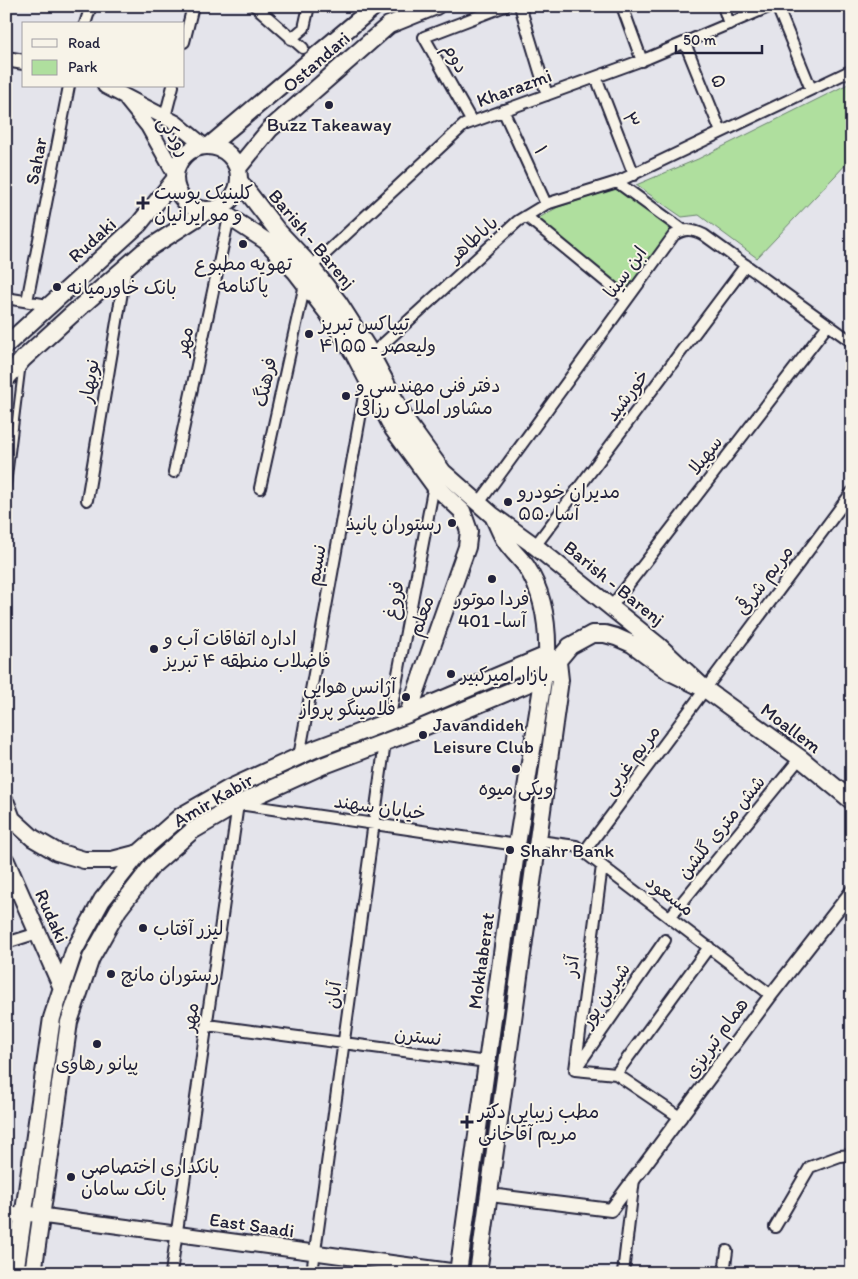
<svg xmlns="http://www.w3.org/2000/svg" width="858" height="1279" font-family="Itim,'Playpen Sans Arabic',sans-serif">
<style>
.green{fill:#afdf9e;stroke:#68806c}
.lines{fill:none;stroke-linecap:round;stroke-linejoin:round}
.service-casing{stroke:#22223b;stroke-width:9}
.minor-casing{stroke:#22223b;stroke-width:14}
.tertiary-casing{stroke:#22223b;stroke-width:16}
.secondary-casing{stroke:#22223b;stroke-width:18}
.primary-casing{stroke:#22223b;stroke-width:20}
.service{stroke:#f7f3e8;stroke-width:5}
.minor{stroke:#f7f3e8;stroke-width:10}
.tertiary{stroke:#f7f3e8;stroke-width:12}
.secondary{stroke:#f7f3e8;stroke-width:14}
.primary{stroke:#f7f3e8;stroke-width:16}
.poi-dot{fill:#22223b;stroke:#f7f3e8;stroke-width:2}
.labels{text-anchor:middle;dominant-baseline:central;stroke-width:4;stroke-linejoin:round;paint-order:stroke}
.street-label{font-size:19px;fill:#22223b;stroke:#f7f3e8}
.poi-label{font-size:19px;fill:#22223b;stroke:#f7f3e8;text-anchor:start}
</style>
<rect width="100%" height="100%" fill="#e4e4eb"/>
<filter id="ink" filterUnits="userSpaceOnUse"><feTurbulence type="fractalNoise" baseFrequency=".02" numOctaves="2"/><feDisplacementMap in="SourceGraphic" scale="10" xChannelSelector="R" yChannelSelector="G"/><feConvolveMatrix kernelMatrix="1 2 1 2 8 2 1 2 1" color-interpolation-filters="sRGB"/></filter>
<g filter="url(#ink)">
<!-- green -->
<path class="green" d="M852,82V158L757,258L699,215L682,217L636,185L698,159Z
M618,188L671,227V232L627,293L537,219L558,207Z"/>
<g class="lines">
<!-- service casing -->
<g class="service-casing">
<path id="service" d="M6,497L22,367"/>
</g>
<!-- minor casing -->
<g class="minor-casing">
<path id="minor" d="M255,6L303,48
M520,6L547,95
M622,6L642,61
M723,6L729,24
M777,6L811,89
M85,24L91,6
M291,39L304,28L309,6
M184,42L193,6
M685,43L721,132
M596,77L634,175
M503,110L546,204
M165,117L173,86
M472,122L424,37L505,6
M617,182L852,70
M526,216L627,299
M311,267L464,125L648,58L771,6
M6,298L48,305
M27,301L69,86
M371,355L518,221L546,204L617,182L683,230
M174,472L229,217
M260,488L305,284
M87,500L126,268
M479,503L674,235C686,228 692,229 704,235L852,342
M535,546L746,265
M611,607L828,325
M389,721L434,485
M299,757L367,379
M239,804L517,845
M539,841L576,846L771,995
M584,852L852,492
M670,917L800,758
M6,943L38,933
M207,1025L487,1062
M577,1067L665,940
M575,1070L602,866
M575,1070L616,1074L681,1118
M616,1074L709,947
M775,1227L810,1167L840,1156L852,1155
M171,1273L238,804
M312,1273L385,742
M623,1273L634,1179
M724,1273L727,1251"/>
</g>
<!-- tertiary casing -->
<g class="tertiary-casing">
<path id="tertiary" d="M490,1195L611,1210L771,995L852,891"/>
</g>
<!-- secondary casing -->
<g class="secondary-casing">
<path id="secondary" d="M6,59L24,62
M105,86L176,123L204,146
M127,100L148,126L175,174
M6,1216L23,1213L458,1272"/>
</g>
<!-- primary casing -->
<g class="primary-casing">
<path id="primary" d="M175 178a32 32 0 1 1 64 0a32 32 0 1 1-64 0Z
M209,146L375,6
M238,168L270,129L389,25L436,6
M240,182L277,230L307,262L339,303L367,347L406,421L443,472L492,515L535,546L659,646L705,689L800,758L852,801
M217,209L266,241L296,272L327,312L354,354L393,429L434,485L462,511L469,531L467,547L408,714
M6,345L139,224L175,179
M6,379L23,359L70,316L143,252L207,211
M6,803L12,819L33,838L57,852L84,860H112L139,853
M6,861L62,988
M15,1273L52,1018L74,951L102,900L139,853L181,816L230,788L315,749L408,714L547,655
M33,1273L69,1022L91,958L118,910L152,866L192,831L238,804L322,766L414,731L544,677L570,646L592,634H605L616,637L632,644L670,672L705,689
M458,1273L517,845L547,655C548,624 543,592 526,566C520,558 512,551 506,542C501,535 498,526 494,518
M478,1273L560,680L558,662"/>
</g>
<!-- service -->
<use href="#service" class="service"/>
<!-- minor -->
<use href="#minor" class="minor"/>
<!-- tertiary -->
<use href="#tertiary" class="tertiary"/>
<!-- secondary -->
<use href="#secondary" class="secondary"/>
<!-- primary -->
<use href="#primary" class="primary"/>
</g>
</g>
<!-- markers -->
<g class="poi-dot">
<circle cx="329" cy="105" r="5"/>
<path d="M140.5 195.5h5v5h5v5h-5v5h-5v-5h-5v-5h5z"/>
<circle cx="243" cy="244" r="5"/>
<circle cx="57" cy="287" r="5"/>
<circle cx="309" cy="334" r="5"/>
<circle cx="346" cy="396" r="5"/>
<circle cx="508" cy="502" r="5"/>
<circle cx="452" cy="523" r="5"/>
<circle cx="492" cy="579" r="5"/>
<circle cx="154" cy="649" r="5"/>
<circle cx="451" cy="674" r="5"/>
<circle cx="406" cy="697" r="5"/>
<circle cx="423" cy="735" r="5"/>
<circle cx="516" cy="769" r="5"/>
<circle cx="510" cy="850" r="5"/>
<circle cx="143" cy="928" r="5"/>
<circle cx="111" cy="974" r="5"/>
<circle cx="97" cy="1044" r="5"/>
<path d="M464.5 1114.5h5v5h5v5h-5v5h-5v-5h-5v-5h5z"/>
<circle cx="71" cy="1177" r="5"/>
</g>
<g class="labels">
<!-- street labels -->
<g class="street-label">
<text transform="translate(456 58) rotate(61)">دوم</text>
<text transform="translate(316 62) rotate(-41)">Ostandari</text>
<text transform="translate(719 81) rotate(68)">۵</text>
<text transform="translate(514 88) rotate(-20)">Kharazmi</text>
<text transform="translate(631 120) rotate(69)">۳</text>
<text transform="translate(174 136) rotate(58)">رودکی</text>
<text transform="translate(541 150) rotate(65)">۱</text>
<text transform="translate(36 161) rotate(-79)">Sahar</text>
<text transform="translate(312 239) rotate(50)">Barish - Barenj</text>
<text transform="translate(473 239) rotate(-42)">باباطاهر</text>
<text transform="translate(92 240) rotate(-42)">Rudaki</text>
<text transform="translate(625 272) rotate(-54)">ابن سینا</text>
<text transform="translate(184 341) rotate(-78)">مهر</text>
<text transform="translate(89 381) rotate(-81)">نوبهار</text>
<text transform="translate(265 382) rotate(-78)">فرهنگ</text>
<text transform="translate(627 395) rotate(-53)">خورشید</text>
<text transform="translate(705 455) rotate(-52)">سهیلا</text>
<text transform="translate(316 565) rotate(-80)">نسیم</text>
<text transform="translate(764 580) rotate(-53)">مریم شرقی</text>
<text transform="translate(614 583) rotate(39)">Barish - Barenj</text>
<text transform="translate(394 600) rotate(-79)">فروغ</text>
<text transform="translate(421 616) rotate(-70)">معلم</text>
<text transform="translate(791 728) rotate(37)">Moallem</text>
<text transform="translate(631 760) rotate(-53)">مریم غربی</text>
<text transform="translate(213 800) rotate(-30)">Amir Kabir</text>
<text transform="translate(380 807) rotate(8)">خیابان سهند</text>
<text transform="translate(721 827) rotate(-51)">شش متری گلشن</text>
<text transform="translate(670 895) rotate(37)">مسعود</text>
<text transform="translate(52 916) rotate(66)">Rudaki</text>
<text transform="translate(481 961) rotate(-82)">Mokhaberat</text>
<text transform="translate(571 966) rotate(-82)">آذر</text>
<text transform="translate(333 995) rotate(-82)">آبان</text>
<text transform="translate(605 995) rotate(-56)">شیرین پور</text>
<text transform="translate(190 1017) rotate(-82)">مهر</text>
<text transform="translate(418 1036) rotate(7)">نسترن</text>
<text transform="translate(716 1038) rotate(-54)">همام تبریزی</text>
<text transform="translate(252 1225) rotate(8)">East Saadi</text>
</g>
<!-- poi labels -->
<g class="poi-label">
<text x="329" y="124" text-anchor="middle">Buzz Takeaway</text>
<text x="154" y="192">کلینیک پوست<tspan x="154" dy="22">و مو ایرانیان</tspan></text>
<text x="243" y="263" text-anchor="middle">تهویه مطبوع<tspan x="243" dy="22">پاکنامه</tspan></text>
<text x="67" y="287">بانک خاورمیانه</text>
<text x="319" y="323">تیپاکس تبریز<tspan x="319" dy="22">ولیعصر - ۴۱۵۵</tspan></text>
<text x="356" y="385">دفتر فنی مهندسی و<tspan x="356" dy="22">مشاور املاک رزاقی</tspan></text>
<text x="518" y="491">مدیران خودرو<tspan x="518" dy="22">۵۵۰ آسا</tspan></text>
<text x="442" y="523" text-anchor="end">رستوران پانیذ</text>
<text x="492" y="598" text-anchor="middle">فردا موتور<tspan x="492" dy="22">401 -آسا</tspan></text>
<text x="164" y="638">اداره اتفاقات آب و<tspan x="164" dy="22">فاضلاب منطقه ۴ تبریز</tspan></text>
<text x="461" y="674">بازار امیرکبیر</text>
<text x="396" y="686" text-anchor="end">آژانس هوایی<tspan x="396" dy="22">فلامینگو پرواز</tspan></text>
<text x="433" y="724">Javandideh<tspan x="433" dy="22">Leisure Club</tspan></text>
<text x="516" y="788" text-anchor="middle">ویکی میوه</text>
<text x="520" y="850">Shahr Bank</text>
<text x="153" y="928">لیزر آفتاب</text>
<text x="121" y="974">رستوران مانچ</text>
<text x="97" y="1063" text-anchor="middle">پیانو رهاوی</text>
<text x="478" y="1111">مطب زیبایی دکتر<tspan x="478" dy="22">مریم آقاخانی</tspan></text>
<text x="81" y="1166">بانکداری اختصاصی<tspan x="81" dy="22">بانک سامان</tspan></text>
</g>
</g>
<!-- margin -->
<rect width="858" height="1279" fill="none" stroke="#f7f3e8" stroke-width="25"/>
<rect x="12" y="12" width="833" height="1254" fill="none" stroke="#22223b" stroke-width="2" filter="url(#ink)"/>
<!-- legend -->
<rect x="22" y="22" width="162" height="65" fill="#f7f3e8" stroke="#a29fa3"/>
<rect x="32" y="39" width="25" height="8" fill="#f7f3e8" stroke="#a29fa3"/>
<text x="68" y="48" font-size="15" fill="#22223b">Road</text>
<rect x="32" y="60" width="25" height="15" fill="#afdf9e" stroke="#a29fa3"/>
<text x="68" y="72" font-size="15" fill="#22223b">Park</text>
<!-- scale -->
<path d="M676 45v8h86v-8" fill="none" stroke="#22223b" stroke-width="2.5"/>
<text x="683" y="45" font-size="15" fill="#22223b" stroke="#f7f3e8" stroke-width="4" paint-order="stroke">50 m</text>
</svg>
